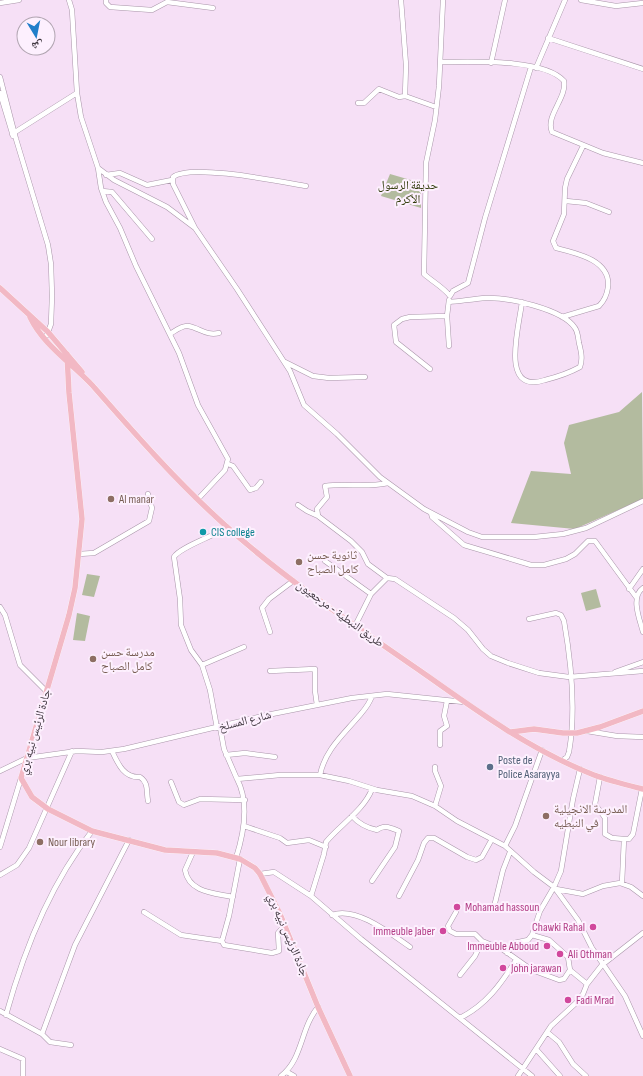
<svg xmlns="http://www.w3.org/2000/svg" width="643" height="1076" font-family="'Sofia Sans Condensed','Noto Naskh Arabic',sans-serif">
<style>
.green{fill:#b3bb9f}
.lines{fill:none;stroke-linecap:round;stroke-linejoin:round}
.minor-casing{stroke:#a995a9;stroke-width:5.5}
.major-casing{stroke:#fff;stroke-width:6}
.minor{stroke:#fff;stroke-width:4.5}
.major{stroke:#f2b8c4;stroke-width:5.5}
.education-dot{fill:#8d6e63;stroke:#fdf0fe;stroke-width:1.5}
.culture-dot{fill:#0f9aa8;stroke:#fdf0fe;stroke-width:1.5}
.service-dot{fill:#5c6f8a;stroke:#fdf0fe;stroke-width:1.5}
.hotel-dot{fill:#d1479c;stroke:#fdf0fe;stroke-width:1.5}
.labels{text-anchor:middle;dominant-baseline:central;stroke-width:4;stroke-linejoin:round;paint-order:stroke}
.park-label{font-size:12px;fill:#333d0d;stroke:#fdf0fe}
.education-label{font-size:12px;fill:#785e54;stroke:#fdf0fe;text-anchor:start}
.culture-label{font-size:12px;fill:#0d838f;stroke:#fdf0fe;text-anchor:start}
.street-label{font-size:12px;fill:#3e353e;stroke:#fdf0fe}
.service-label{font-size:12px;fill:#4e5e75;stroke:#fdf0fe;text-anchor:start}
.hotel-label{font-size:12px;fill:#b23c85;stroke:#fdf0fe;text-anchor:start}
</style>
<rect width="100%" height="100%" fill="#f6e0f6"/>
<!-- green -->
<path class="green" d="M390,174L421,183V208L381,196Z
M642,392L643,499L575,529L511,523L531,471L571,474L564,443L569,425L619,412Z
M87,574L100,576L94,597L82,595Z
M596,589L601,607L586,611L581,593Z
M77,613L90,616L85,641L73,640Z"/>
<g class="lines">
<!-- minor casing -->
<g class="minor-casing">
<path id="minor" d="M69,0L72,10L77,93
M106,0V3L110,7L152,10L167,2L213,8
M443,0L439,86L435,120L426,163L424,274C433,282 443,287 450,296L453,291L468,283L485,218L531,67
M581,0L616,6L643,3
M0,3L19,0
M548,38L643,69
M441,62C470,62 544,58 564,81C567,98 545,116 552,132L603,153L643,163
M491,63L505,0
M536,68L565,0
M0,77L16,139L48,245L51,264L52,296L51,324L47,335
M0,93L13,136
M405,96L436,107
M358,103H364L379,89L399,97L405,96L406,65L401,0
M12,134L77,93L81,117L98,168L101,188L106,202L120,228L136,266L179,353L198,405L228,459L225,470L198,499
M98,168L114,180L167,207L195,228L237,289L290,371L304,405L337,434L380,477L424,509L468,532L482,537H534L563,534L586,528L643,501
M106,175L120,173L147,185L172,180
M102,191L112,192L152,239
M566,201L586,203L609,212
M195,228L173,184V177C190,163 282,182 306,186
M449,302C461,301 473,299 486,298C507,297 563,309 575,328C578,332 578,338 579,343C581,351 583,359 580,367C569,373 557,377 545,380C499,395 519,327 522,302
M447,316L449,346
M562,317L599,306C605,300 607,295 608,287C611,260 576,253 556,248L553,241L564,214L565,188L567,179L583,146
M170,334C175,331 182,325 188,326C200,328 206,336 219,333
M285,362L313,376L329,378L365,377
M430,369L396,342L394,325L402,319L410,317L447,316L449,300
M228,464L233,466L250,490L256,488L261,482
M388,483C365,488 347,483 325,486L327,497L317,509L318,516L351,541L362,552L368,564L387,578L395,579L454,618L468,630L483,649L491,656L508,663L539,673L569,677L643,671
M298,505L307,511L318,516
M431,513L432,517L464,545L531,565H544L566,559L575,554L588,541H595L636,597
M79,554L94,553L149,521L152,508L148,494
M325,561L371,594
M643,588C630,597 640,620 643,632
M629,589L643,569
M0,607L5,615L20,665L47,692
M529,619L556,613L561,615L564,621C571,661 576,712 569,752L567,757L563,760
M355,626L371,594L387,578
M270,632L262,608L269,599L293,581
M202,665L191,650L181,625L180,599L174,557C180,547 215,536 227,527
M270,671L315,669V691L317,705
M615,672L643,662
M220,727L224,749L237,779L280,775H320L349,781L377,790L412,796L435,806L457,821L505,846
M217,728L210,690L202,665L244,647
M587,731L617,736L643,737
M440,745V731L447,726L444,716L447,701
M542,750L515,826L505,846L534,872L554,887L578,920L592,948L625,996L643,1036
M112,751C118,764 124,778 140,777C149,783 146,791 148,801
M226,755L245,753L275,757
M0,771L27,758L77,751L102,752L124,749L267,715L352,698L387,694L464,702
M320,775C325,750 343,735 359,716C365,709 369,705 372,696
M600,777L595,804L605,818V834L612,838L624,839
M171,782L179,802L184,805L200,799L245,800
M435,806L441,786L435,771V767
M352,816C359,824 367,828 377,830C384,824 391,828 399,831L395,847L372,881
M244,826L280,838L287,843L309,840L326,847
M0,847L21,778
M193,852L185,870C189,893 215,893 233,897
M236,858C244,833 250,803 237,779
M260,874L274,872L311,896L361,939L532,1076
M0,875L17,865L29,848L72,751
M622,883L624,839H629L633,834L642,789
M556,889L583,894L603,886L620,883L631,887L643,896
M311,896L324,854L326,842C340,825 364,810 372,789
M399,896L418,860L424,843L428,838H434L467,857L476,860L482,857L492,839
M494,907L503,870L510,852
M144,912L181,935L222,941L224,945L272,953L279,951L278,933L285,925
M456,912L448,926L450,931L456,934H475L482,941L502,949L532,970L559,980L564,979L570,970
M332,915C356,906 391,934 410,947
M532,935L540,911L554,887L561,871L573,799L580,769
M222,941L229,916L240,859
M507,953L514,943L528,940L532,935L549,940L568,957L570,970L587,984
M460,975L475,956L482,941
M0,1011L42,1034L75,945L129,840
M6,1015C24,950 50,884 92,831
M460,1018C486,1005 501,984 516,960
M547,1032L559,1042L573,1064L586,1076
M42,1034L50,1042L71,1045
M0,1049L23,1059V1076
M536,1049L560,1076
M287,1072L294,1076
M281,1076C303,1059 300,1029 318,1007
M518,1076L551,1026L576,1003L583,994L587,984L602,965L643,933"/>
</g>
<!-- major casing -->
<g class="major-casing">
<path id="major" d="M0,288L48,332L82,372
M30,317C43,345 73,364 93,386C136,435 178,483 226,526C286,580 353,624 419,670C474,709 530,750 594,775C610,781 627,785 643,789
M67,354L69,393L82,519L75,588L69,615L21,778L32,797L48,809L92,831L165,850L217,853L240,859L255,868L260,874L280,914L318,1007L350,1076
M511,732L534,729L563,733H577L600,727L643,711"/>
</g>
<!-- minor -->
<use href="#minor" class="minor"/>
<!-- major -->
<use href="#major" class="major"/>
</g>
<!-- markers -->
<g class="education-dot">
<circle cx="111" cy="499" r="4"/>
<circle cx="299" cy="562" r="4"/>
<circle cx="93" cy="659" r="4"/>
<circle cx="546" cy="816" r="4"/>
<circle cx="40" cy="842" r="4"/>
</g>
<circle class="culture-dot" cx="203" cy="532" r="4"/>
<circle class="service-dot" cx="490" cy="767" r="4"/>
<g class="hotel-dot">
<circle cx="457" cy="907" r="4"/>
<circle cx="593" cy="927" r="4"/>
<circle cx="443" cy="931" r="4"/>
<circle cx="547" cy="946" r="4"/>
<circle cx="560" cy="954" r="4"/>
<circle cx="503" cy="968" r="4"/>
<circle cx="568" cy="1000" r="4"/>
</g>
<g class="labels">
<!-- park labels -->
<g class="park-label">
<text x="408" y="185">حديقة الرسول<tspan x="408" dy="14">الأكرم</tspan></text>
</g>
<!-- education labels -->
<g class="education-label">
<text x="119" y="499">Al manar</text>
<text x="307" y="555">ثانوية حسن<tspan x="307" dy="14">كامل الصباح</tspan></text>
<text x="101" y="652">مدرسة حسن<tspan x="101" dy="14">كامل الصباح</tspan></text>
<text x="554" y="809">المدرسة الانجيلية<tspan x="554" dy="14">في النبطيه</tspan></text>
<text x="48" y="842">Nour library</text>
</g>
<!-- culture labels -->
<g class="culture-label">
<text x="211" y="532">CIS college</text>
</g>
<!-- street labels -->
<g class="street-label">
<text transform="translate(340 614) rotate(36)">طريق النبطية - مرجعيون</text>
<text transform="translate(245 721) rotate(-14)">شارع المسلخ</text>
<text transform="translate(35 732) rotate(-74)">جادة الرئيس نبيه بري</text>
<text transform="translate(288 935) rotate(67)">جادة الرئيس نبيه بري</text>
</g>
<!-- service labels -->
<g class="service-label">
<text x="498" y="760">Poste de<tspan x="498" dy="14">Police Asarayya</tspan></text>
</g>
<!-- hotel labels -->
<g class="hotel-label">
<text x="465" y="907">Mohamad hassoun</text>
<text x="585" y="927" text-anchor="end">Chawki Rahal</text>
<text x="435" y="931" text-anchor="end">Immeuble Jaber</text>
<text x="539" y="946" text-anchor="end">Immeuble Abboud</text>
<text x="568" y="954">Ali Othman</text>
<text x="511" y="968">John jarawan</text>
<text x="576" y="1000">Fadi Mrad</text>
</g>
</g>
<!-- north arrow -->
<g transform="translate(36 36) rotate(170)"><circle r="19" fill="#fdf0fe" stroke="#b1a5b1"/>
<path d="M0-3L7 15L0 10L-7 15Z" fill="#217eca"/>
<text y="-6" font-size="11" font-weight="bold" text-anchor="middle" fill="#3e353e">ش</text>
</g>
</svg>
